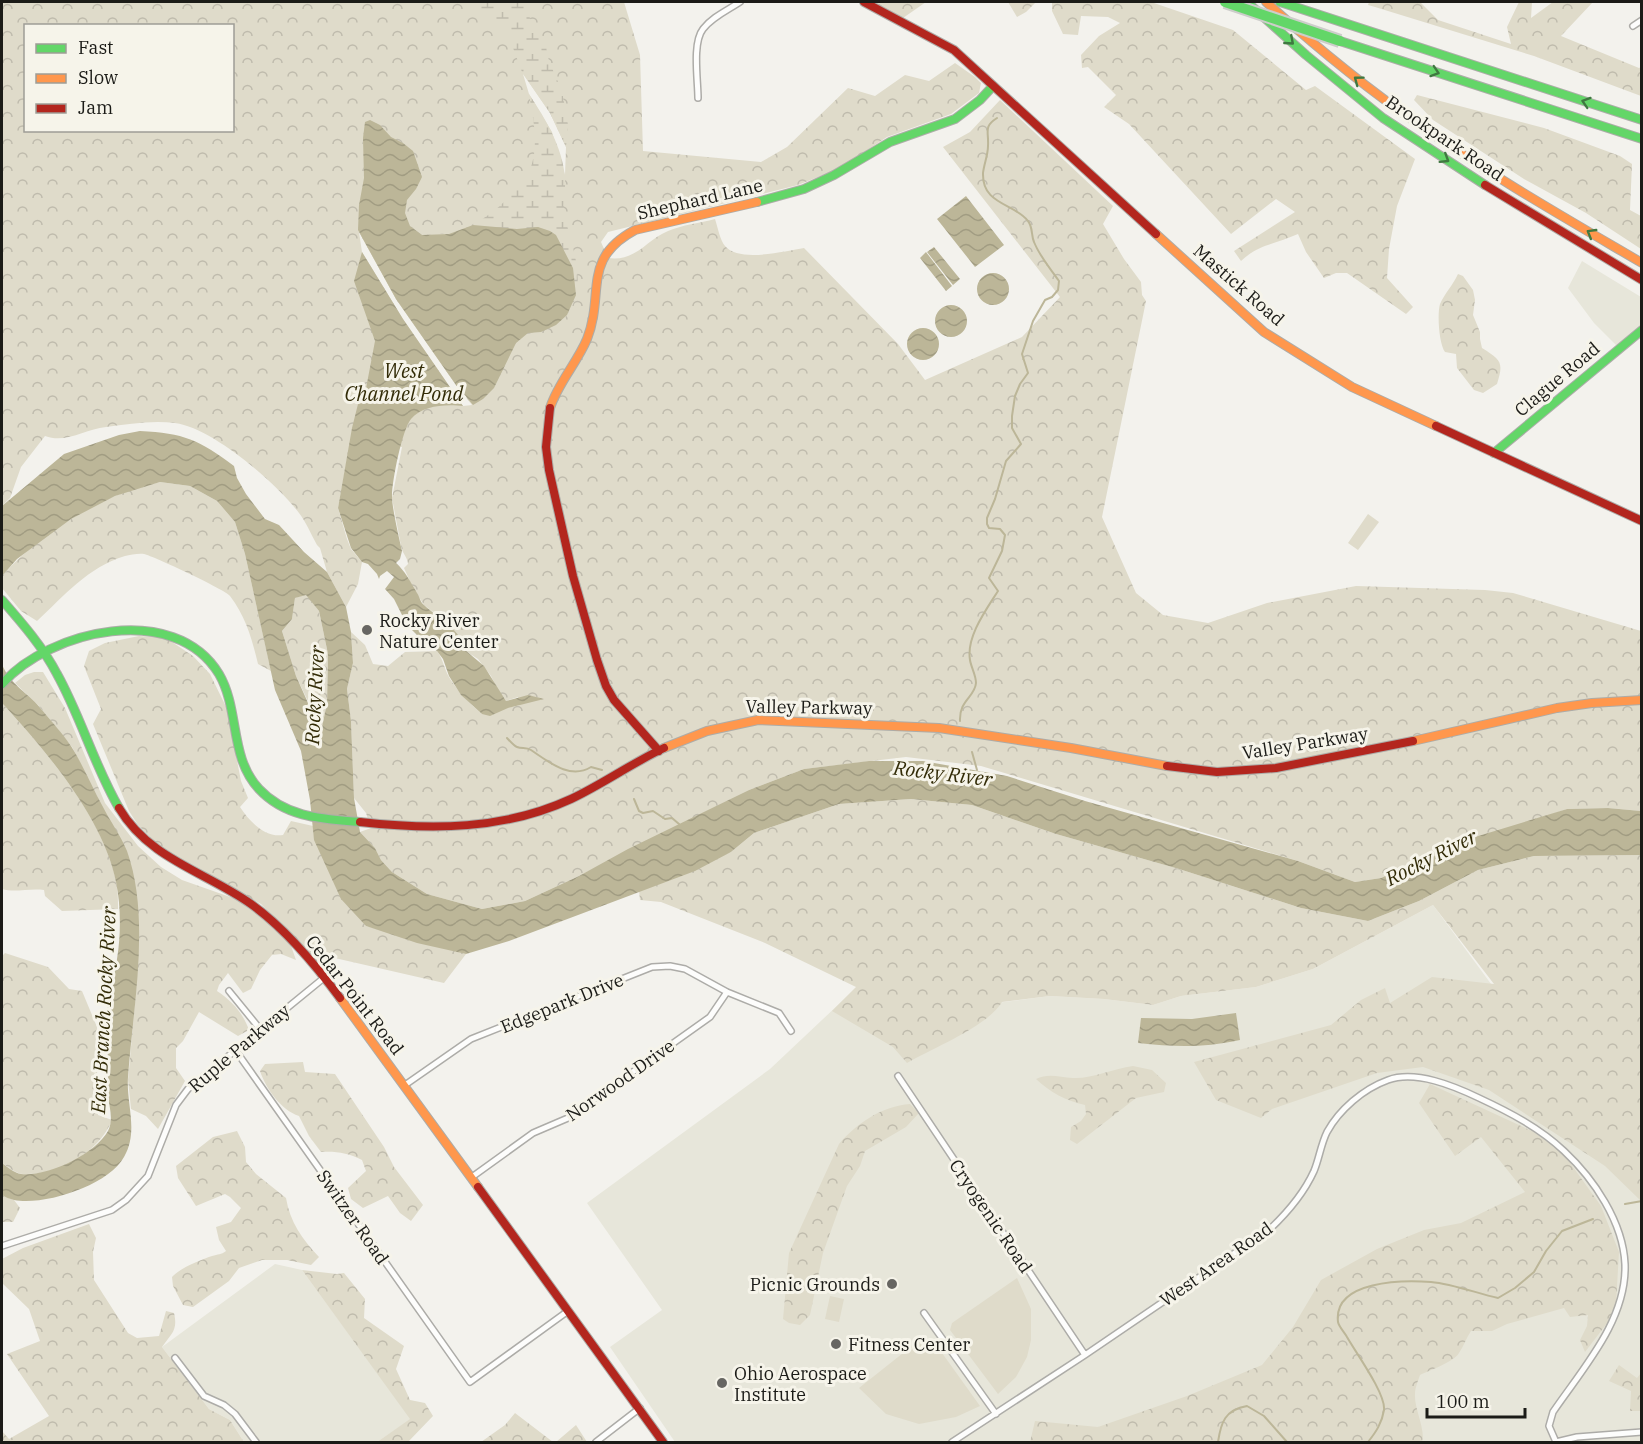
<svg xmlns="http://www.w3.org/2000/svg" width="1643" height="1444" font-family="'IBM Plex Serif',serif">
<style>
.built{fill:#e7e6da}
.forest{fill:url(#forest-crowns);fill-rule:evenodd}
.wetland{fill:url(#wetland-marsh)}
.pitch{fill:#dfdbca}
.water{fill:url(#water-waves);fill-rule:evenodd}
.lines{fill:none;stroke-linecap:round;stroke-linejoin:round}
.stream{stroke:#bcb698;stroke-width:2}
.street-casing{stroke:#adaca8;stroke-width:8}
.fast-casing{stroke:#adaca8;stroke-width:10}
.slow-casing{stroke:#adaca8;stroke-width:10}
.jam-casing{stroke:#adaca8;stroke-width:10}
.street{stroke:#fdfdfc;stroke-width:5}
.fast{stroke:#63d668;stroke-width:8}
.slow{stroke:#ff974d;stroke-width:8}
.jam{stroke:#b3261e;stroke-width:8}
.fast-bridge-casing{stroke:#cdcdca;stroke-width:14;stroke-linecap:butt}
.fast-bridge{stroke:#63d668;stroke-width:10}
.oneway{stroke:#3f7840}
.poi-dot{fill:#676662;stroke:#f6f4ea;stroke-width:2}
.labels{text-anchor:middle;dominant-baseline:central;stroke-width:6;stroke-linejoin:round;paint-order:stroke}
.street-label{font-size:18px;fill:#1b1b17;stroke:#f6f4ea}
.poi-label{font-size:18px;fill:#1b1b17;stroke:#f6f4ea;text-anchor:start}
.water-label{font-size:20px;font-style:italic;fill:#322b07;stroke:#f6f4ea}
</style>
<defs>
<pattern id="forest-crowns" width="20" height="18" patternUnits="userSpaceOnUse" patternTransform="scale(1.5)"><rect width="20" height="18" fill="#dfdbca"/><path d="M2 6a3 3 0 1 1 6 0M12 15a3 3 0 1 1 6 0" fill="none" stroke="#bfbbad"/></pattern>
<pattern id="wetland-marsh" width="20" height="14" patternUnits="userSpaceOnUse" patternTransform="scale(1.5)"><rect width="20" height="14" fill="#dfdbca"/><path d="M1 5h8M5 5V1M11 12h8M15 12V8" fill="none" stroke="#bfbbad"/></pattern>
<pattern id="water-waves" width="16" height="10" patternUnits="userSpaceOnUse" patternTransform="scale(1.5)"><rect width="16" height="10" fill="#bcb698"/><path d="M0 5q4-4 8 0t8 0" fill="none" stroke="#a19c82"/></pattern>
</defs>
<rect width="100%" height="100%" fill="#f3f2ed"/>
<!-- built -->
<path class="built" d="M1582,261L1641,297V326L1617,346L1594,323L1568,288Z
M1433,905L1641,1188V1442H675L610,1347L662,1310L587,1203L770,1069L857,987L996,1003L1050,996L1104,999L1153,1005L1181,996L1256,987L1313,969Z
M275,1264L302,1270L411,1419L377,1442H244L230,1420L209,1409L162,1347Z"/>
<!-- forest -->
<path class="forest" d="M2,2H624L640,55L643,151L761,162L787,147L848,88L875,96L905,75L929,81L955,63L975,77L981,83L979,93L951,114L887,137L838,169L798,185L608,232L601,242L608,258C636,262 646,240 668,231C682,225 700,223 715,219C718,228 720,240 725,246C739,263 785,251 804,248L898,344L925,380L1022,337L1060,297L943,147L970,132L1000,100L1113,206L1103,224L1124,259L1141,282L1142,295L1146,301L1102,517L1136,593L1163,615L1208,623L1267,603L1356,586L1485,590L1513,593L1641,631V811L1608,808L1567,809L1413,862L1381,878L1355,882L1298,861L981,766L906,757L804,769L749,790L579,876L525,901L482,909L427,894L392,872L381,860L375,848L360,832L371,828L366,813L354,798L351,721L347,689L353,663L351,632L365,645L373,664L388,666L405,652L437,651C443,659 444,668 449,677C458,692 469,703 482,714L520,705L518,697L506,701L498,690L491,676L478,659L464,650L452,629L446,622L424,605L412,586L404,568L408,564C407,556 402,553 401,546L392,498L402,447L350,443L338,508L347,539L351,549L362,562L358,584L346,607L327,572L320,548L317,545C311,534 306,522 299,513C276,483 213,428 175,423C152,420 129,424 106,427C85,429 66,444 45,436L21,467L10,498L2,506ZM26,26H232V130H26ZM523,74L550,113L566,147L565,175L552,132L529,94ZM359,232L396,299L456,385L472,405L463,406L403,319L362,252Z
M874,2H926L903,18Z
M1008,2H1036L1026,12L1017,17Z
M1052,2H1151L1233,30L1306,90L1315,86L1415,159L1397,206L1389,249L1387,278L1413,307L1406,314L1347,273H1336L1324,278L1306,252L1298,234C1276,244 1259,244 1241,261L1234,251L1295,212L1276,199L1231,234L1129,124L1104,107L1116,95L1088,67L1082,68L1081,55L1099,36L1120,23L1108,17L1081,16L1078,35L1063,34L1052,11Z
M1369,2H1420L1438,20L1511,44L1507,27L1519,2H1532L1531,18L1553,2H1593L1561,36L1639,68L1641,67V96L1534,56L1375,7L1368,5Z
M1417,95L1544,128L1620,156L1632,164L1630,210L1641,216V249L1586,213L1524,179L1433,120L1414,100Z
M1458,274L1463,276L1473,290L1475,300L1473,315L1480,332V339L1482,348C1501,360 1504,362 1497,384L1483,393L1474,390L1457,368L1456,354L1445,352C1439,344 1437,314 1440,304C1445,293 1453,285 1458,274Z
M160,482L190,486L217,501L235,522L245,554L271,671L258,664C252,639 246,617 230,596C226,590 153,556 144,554C139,553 130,555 125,556C88,567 64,596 37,621L21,611L2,588V576C32,542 73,514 115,496C129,490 145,486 160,482Z
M306,594L319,611L328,654L327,703L321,733L314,714L296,676L282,631L292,619L295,598Z
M139,636L166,638L193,656L210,674L233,721L235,750L241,781L248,798L240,807C249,821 265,838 283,835L291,821L313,826L314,836L366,926L466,954L444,983L326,956L317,962L261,904L185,862L157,844L138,825L129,811L93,724L101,709L84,666L89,651L105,643Z
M34,672H43L65,708L105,803L138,846L161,867L182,880L233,898L255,911L290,943L296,960L281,954L272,955L260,970L251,989L243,993L228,973L219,985L217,991C232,1001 243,1013 249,1030L238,1036L199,1012L183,1041L176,1048V1068L185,1081L158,1129L146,1116L131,1109L128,1080L136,992L138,943L97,796L72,747L39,706L15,683L25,675Z
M2,703C45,750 103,817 116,881C118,890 118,900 118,909L62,911L45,896L44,890C29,888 15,893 2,889Z
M911,799L972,805L1056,834L1179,869L1301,908L1368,921L1419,901L1478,870L1534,856L1641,855V1201L1605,1166L1489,1090L1423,1067L1377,1073L1272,1109L1261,1118L1216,1100L1194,1062L1331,1025L1361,1000L1385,988L1390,1003L1432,977L1494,984L1433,905L1313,969L1256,987L1181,996L1153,1005L1104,999L1050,996L1002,1002C988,1026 933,1048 907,1063L893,1047L832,1011L856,987L765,943L661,902L640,900L639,891L731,852L754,833L839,804Z
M5,953L48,967L69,989L82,991L97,1027L98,1067L95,1087L98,1115L112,1120C99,1153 57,1176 23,1174C16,1174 8,1167 2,1163V956Z
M303,1062L305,1072L335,1074L384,1147L394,1167L423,1205L411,1221L400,1213L388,1196L363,1208L351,1199L348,1188L366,1171L362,1160C349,1153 335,1151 321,1152L309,1136L299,1116C281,1110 266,1089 260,1071L265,1064Z
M1133,1066L1152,1070L1166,1083L1164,1092L1136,1098L1077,1144L1070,1140L1071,1127L1081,1121L1086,1114L1085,1105C1066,1101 1050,1092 1036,1079C1048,1073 1059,1077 1073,1078C1091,1079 1113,1069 1133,1066Z
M1430,1084L1534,1132L1563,1153L1601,1206L1619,1252L1616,1304L1608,1322L1585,1352L1580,1340L1587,1326L1588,1315L1570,1317L1564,1308L1507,1324L1492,1331H1471C1466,1338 1464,1346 1459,1353C1454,1362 1430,1370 1420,1375C1418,1381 1415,1388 1415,1394C1414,1409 1426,1430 1422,1442H1030L1035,1421L1098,1427L1187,1396L1262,1365L1293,1327L1321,1280L1377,1249L1424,1230L1461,1223L1525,1192L1481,1137L1455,1156L1419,1103Z
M910,1104L919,1113L906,1127L865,1151L860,1166L847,1186L823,1253L810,1315L800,1325L789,1323L783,1319L789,1253L839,1144C857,1123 882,1106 910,1104Z
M237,1131L245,1147L246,1162L256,1174L286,1198C290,1222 302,1239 319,1257L311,1265L287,1260H262L239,1268L229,1281L193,1307L183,1305L173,1286L172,1277C180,1268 200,1260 212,1256C218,1254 221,1255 226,1251L219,1240L216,1227L231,1222L241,1208L230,1197L225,1194L196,1206L178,1178L176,1166L213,1137Z
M2,1195L14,1200L20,1208L13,1222H2Z
M89,1224L96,1238L93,1252L94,1280L128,1333L137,1338L159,1336L166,1311L174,1313C178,1330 172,1333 162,1347L209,1409L230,1420L244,1442H2V1431L9,1439L49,1416L7,1354L40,1341L29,1309L2,1283V1259L23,1248Z
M302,1270L337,1274L344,1273L365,1299L364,1318L404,1346L396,1369L410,1400L425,1403L433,1416L408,1442H377L410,1419Z
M1619,1365L1637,1378L1641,1373V1411H1630L1631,1391L1609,1381Z
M515,1413L553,1442H481L505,1425Z
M576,1425L587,1442H556Z"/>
<!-- wetland -->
<path class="wetland" d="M470,2H522L532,22L544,38L549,61L562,91L568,125L566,147L550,113L522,72L509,37L484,17Z
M529,94C546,120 562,146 565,177C566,191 562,205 565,218C573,249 588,286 567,315C554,333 530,327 516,343C505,356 503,374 494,388C489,395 480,400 473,405L456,385L396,299L358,230L359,205L364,178L363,138L365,122C378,118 382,131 392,137C398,142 406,143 411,150C417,157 419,169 422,177C417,188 403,201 405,213C406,222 411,227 417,231C423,236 428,235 435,234C470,233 501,210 521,182C525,177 529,172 531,167C539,143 533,118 529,94Z"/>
<!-- pitch -->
<path class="pitch" d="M1368,514L1379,522L1358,550L1348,543Z
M1017,1278L1031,1309V1340L1027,1357L1016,1377L998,1394L950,1330L952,1323Z
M830,1296L844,1299L839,1322L825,1319Z
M922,1338L932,1339L980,1406L956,1417L919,1424L886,1414L859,1388Z"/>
<!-- water -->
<path class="water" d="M370,120L380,125L391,137L403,143L413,151L422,177L416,189L407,200L405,213L410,226L422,235L449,234L473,225L517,229L538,227L550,231L556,235L573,268L576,295L567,315L556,325L541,332L528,333L516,343L494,388L483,399L473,405L456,385L396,299L358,230L359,205L364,178L363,138L365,122Z
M966,196L1004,245L975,267L937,219Z
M934,247L960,279L953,285L927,252Z
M362,252L403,319L463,406C447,404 422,405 411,419C402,430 392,481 392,496C392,508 399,538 402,551L400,559L396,563C405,571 410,581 417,593C420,597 420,602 424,605C438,618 461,629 465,650L484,666L506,701L528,695L544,699L508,708L490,716L482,714L461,695L449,676L443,659L437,651L426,644L407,625L394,599L385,589L394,577L387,571L380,576L379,579L377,574L368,564L362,562L351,548L338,508L352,428L358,404L364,399L375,341L354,281Z
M926,252L952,286L946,291L920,258Z
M977 289a16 16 0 1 1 32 0a16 16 0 1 1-32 0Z
M935 321a16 16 0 1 1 32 0a16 16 0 1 1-32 0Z
M907 344a16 16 0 1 1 32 0a16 16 0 1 1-32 0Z
M140,431C184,433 199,440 234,466L237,478L246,494L265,519L279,525L304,552L327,572L346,607L351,632L353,663L347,689L351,721L354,798L360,832L375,848L381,860L392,872L427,894L482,909L525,901L579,876L628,849L749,790L804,769L869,761H923L1007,776L1085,801L1298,861L1355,882L1381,878L1452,844L1567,809L1608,808L1641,811V855L1534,856L1478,870L1419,901L1368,921L1301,908L1179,869L1056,834L972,805L911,799L839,804L754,833L731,852L695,871L509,941L466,954L417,943L366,926L341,899L314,840L310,800L301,751L275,690L245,554L235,522L217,501L190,486L160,482L115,496L71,519L17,559L2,576V506L64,454L119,435ZM306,595L319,611L328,654L327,703L321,732L296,676L282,631L292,619L295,598Z
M2,664C9,684 30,694 43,711C52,722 63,734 71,746C83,765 92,787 103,807C110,821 121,836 127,851C151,918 133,1007 128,1077C126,1104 139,1131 124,1157C109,1185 45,1206 14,1200C10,1199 5,1197 2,1195V1163C7,1167 15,1173 21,1174C48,1177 95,1154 108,1131C114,1119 109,1107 108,1095C107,1086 108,1077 108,1068C108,1043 105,1019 109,995C110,983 116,971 117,959C121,935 121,906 116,882C103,817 45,750 2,703Z
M1236,1013L1240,1040C1203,1048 1175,1047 1138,1043L1141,1018L1192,1019Z"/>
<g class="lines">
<!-- stream -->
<path class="stream" d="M960,721C959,700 975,697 976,683C976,675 971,667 970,660C966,637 986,610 998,591L989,578L1002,551L1005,535L1000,529L989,528L987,524V518L995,499L1006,461L1021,444L1012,428V416L1015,396L1020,384L1028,373L1022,354L1033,321L1045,300L1052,297L1058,290L1059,281C1050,268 1040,257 1034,242C1031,235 1033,227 1028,221C1014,203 982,205 983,173C984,164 988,155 988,146C989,131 983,127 997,118
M507,738C509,740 514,746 517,747C522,749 526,747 531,750C549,762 570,780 591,767L602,770
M972,752L977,770
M634,799L639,811L643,813L653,811L665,819L672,818L679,824
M1625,1204L1642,1201
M1218,1442C1221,1422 1225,1410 1247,1406L1264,1416L1287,1442
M1368,1442C1376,1432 1382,1423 1384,1410C1386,1394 1356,1353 1347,1337C1345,1333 1339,1327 1338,1322C1333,1280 1404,1280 1431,1282C1453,1284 1476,1293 1498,1298L1515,1288L1534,1272L1546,1251L1562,1231L1593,1219"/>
<!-- street casing -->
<g class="street-casing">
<path id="street" d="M1633,26L1642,20
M698,98C698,80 692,43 703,29C712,17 728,10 740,2
M229,991L260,1029
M236,1051L470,1382L568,1311
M898,1076L1085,1355
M405,1085L471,1039L652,967L670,966L685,969L727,992L779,1013L791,1031
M472,1177L533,1133L568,1118L710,1017L727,992
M2,1246L112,1210L126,1200L148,1176L176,1105L188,1089L325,977
M924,1313L996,1414
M175,1358L204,1396L224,1405L235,1414L256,1442
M596,1442L640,1408
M952,1442L1085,1355L1270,1229C1288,1212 1304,1193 1314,1171C1319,1159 1321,1144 1327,1132C1339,1110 1363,1089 1388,1080C1416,1070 1454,1086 1479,1098C1509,1112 1540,1128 1564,1151C1594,1179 1623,1222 1625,1264C1627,1320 1583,1368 1553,1412L1549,1426L1556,1442
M1556,1442L1577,1437L1642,1432"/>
</g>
<!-- fast casing -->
<g class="fast-casing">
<path id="fast" d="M1247,2L1306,55L1383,118L1485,185
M1280,2L1642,120
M1340,41L1642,139
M757,202L804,189L834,175L890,142L955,119L980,100L993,86
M1494,453L1642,330
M2,600C22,623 43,647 57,674C81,717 94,765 119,808
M2,684C49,630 175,601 219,674C240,710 229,757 259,789C286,818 323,819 360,822"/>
</g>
<!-- slow casing -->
<g class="slow-casing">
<path id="slow" d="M1266,2C1315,46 1366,88 1420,125C1491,176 1567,219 1642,263
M1156,234L1264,332L1352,387L1436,426
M550,408C558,383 577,363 587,339C605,293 581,259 635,230L757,202
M1413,741L1557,708L1592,703L1642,700
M664,748L707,731L758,720L939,728L1071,748L1167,766
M340,998L478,1187"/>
</g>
<!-- jam casing -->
<g class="jam-casing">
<path id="jam" d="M864,2L954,50L1156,234
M1485,185L1642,280
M550,408L546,447L549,470L573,576L597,660L606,686L614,700L659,751
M1436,426L1642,521
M1167,766L1217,772L1276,768L1413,741
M119,808C149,859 206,872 251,904C286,929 315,964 340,998
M360,822C432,830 504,830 571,799C603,784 632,763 664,748
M478,1187L663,1442"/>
</g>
<!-- street -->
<use href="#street" class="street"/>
<!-- fast -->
<use href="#fast" class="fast"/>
<!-- slow -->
<use href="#slow" class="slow"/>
<!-- jam -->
<use href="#jam" class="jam"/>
<!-- fast-bridge casing -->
<g class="fast-bridge-casing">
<path id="fast-bridge" d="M1225,2L1340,41"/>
</g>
<!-- fast-bridge -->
<use href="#fast-bridge" class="fast-bridge"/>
</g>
<!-- one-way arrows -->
<defs><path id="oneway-chevron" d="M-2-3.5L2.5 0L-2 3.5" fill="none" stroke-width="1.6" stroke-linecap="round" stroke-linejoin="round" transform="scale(1.5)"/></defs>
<g class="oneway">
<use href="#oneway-chevron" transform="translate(1290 41) rotate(41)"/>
<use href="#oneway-chevron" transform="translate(1435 72) rotate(18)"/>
<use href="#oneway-chevron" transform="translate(1358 80) rotate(-143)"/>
<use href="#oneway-chevron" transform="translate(1586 102) rotate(-162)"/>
<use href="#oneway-chevron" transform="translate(1445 159) rotate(32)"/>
<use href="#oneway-chevron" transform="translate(1591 233) rotate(-149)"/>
</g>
<!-- markers -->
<g class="poi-dot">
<circle cx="367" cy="630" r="6"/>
<circle cx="892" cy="1284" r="6"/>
<circle cx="836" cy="1344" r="6"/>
<circle cx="722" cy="1383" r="6"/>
</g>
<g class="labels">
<!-- street labels -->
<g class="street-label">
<text transform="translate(1445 138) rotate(34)">Brookpark Road</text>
<text transform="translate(700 199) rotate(-13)">Shephard Lane</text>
<text transform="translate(1239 285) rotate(41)">Mastick Road</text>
<text transform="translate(1557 379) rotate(-40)">Clague Road</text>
<text transform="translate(809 707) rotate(1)">Valley Parkway</text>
<text transform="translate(1305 743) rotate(-9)">Valley Parkway</text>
<text transform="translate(355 995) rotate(52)">Cedar Point Road</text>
<text transform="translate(562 1003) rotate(-22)">Edgepark Drive</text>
<text transform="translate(239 1048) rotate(-40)">Ruple Parkway</text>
<text transform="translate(620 1080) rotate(-35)">Norwood Drive</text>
<text transform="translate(991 1216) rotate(56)">Cryogenic Road</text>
<text transform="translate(353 1217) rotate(55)">Switzer Road</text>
<text transform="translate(1216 1264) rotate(-35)">West Area Road</text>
</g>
<!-- poi labels -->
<g class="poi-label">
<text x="379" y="620">Rocky River<tspan x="379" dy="21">Nature Center</tspan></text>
<text x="880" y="1284" text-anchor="end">Picnic Grounds</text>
<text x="848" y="1344">Fitness Center</text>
<text x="734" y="1373">Ohio Aerospace<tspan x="734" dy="21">Institute</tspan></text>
</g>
<!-- water labels -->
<g class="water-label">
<text x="404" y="370">West<tspan x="404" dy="23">Channel Pond</tspan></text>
<text transform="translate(314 695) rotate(-87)">Rocky River</text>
<text transform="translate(943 773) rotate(7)">Rocky River</text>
<text transform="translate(1431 857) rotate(-27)">Rocky River</text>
<text transform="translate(103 1010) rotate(-87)">East Branch Rocky River</text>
</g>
</g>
<!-- border -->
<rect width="1643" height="1444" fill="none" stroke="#1b1b17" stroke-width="6"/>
<!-- legend -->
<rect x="24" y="24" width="210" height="108" fill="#f6f4ea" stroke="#9e9d96" stroke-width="1.5"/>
<rect x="36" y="44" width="30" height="9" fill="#63d668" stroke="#9e9d96" stroke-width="1.5"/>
<text x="78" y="54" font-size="18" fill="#1b1b17">Fast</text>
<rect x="36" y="74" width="30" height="9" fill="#ff974d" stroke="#9e9d96" stroke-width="1.5"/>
<text x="78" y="84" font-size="18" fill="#1b1b17">Slow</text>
<rect x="36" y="104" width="30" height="9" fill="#b3261e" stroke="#9e9d96" stroke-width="1.5"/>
<text x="78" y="114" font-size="18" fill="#1b1b17">Jam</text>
<!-- scale -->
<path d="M1427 1408v9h98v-9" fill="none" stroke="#1b1b17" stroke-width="3"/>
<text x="1436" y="1408" font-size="18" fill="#1b1b17" stroke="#f6f4ea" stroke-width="4.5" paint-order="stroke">100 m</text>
</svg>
